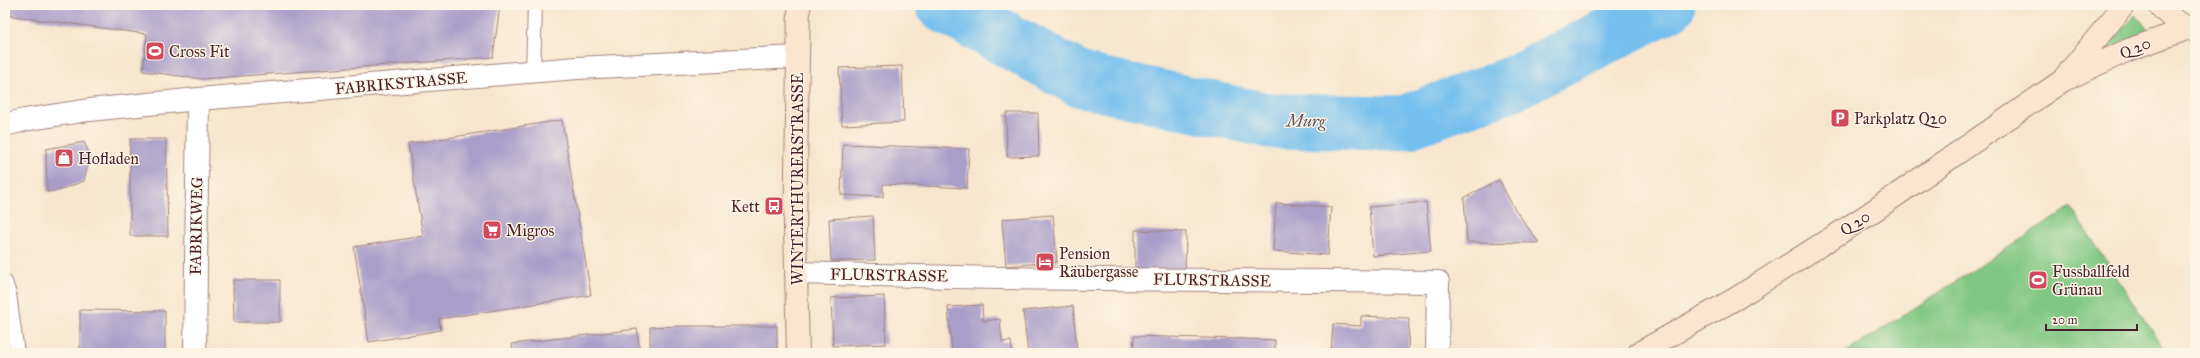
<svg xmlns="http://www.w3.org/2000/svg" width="2200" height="358" font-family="'IM FELL Great Primer',serif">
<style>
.grass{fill:#80c783;stroke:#657357}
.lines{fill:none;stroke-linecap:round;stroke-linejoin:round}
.river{stroke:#74bfee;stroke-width:55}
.building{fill:#a99ec9}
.lane-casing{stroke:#a0827c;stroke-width:16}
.street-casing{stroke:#a0827c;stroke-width:24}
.secondary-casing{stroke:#a0827c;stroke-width:24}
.lane{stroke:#fff;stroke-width:14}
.street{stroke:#fff;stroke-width:22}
.secondary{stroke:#fbe5cf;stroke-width:22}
.labels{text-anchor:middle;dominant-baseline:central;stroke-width:3;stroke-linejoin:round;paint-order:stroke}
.street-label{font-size:16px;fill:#4a1f2b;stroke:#fcf5e5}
.poi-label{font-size:16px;fill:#4a1f2b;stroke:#fcf5e5;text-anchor:start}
.water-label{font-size:17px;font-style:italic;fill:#574f66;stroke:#fcf5e5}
</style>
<rect width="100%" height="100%" fill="#fcf5e5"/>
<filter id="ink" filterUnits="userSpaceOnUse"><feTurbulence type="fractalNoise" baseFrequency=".025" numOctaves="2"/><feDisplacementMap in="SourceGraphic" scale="8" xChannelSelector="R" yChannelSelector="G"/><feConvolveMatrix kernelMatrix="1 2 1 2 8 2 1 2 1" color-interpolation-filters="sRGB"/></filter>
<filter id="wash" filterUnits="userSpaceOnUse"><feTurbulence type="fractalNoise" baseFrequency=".012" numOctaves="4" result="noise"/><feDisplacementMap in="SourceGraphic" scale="16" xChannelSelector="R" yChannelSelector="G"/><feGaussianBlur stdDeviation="0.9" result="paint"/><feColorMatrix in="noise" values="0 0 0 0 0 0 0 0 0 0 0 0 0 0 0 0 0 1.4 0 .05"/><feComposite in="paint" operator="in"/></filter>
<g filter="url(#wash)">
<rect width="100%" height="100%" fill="#f7e6cd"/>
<!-- grass -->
<path class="grass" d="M2136,15L2149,31L2084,67Z
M2071,207L2166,353H1845Z"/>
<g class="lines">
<!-- river -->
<path class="river" d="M943,5L1081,80L1270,121L1403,123L1511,84L1668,5"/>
</g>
<g id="blocks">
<!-- building -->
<path class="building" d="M5,5H500L493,57L202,79L143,71L147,34L5,15Z
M902,66L904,122L842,125L839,68Z
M1006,113H1038L1039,156L1007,157Z
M562,120L591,295L439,319L441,330L369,342L354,247L423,236L408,144Z
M130,139H166L168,236H130Z
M84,142L90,155L84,181L60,190L47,192L46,149Z
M843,144L969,149L967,188L883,184V197L841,195Z
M1499,180L1514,208L1539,243L1467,242L1464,198Z
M1426,202L1431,251L1373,256L1369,207Z
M1276,203L1331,207L1328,255L1273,251Z
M1053,215L1057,262L1006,266L1002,219Z
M873,216L875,260L831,261L829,219Z
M1135,230L1186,232L1185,275L1135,273Z
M233,280H280V322H234Z
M884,296L886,344L833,346L831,298Z
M982,305L983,321L1000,319L1002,342L1011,341L1012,353H952L948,307Z
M1073,306L1077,353H1028L1023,311Z
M80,310L165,311V353H80Z
M1361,316L1409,318L1408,353H1331L1333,324L1361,326Z
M686,326H777V353H650V327Z
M637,329L640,353H513L512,344Z
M1134,336L1275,340V353H1133Z"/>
</g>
</g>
<g filter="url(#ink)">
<use href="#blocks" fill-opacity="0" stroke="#a0827c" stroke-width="1"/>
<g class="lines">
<!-- lane casing -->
<g class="lane-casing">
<path id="lane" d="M533,72L535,5
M5,282L9,294L17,353"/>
</g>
<!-- street casing -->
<g class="street-casing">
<path id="street" d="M5,125L24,120L89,110L198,99L577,68L798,57
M796,273L996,278L1438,282L1437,353
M195,353L198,99"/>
</g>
<!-- secondary casing -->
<g class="secondary-casing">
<path id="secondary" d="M2159,5C2170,17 2180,26 2195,31
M2065,77L2124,5
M798,353L795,228L799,5
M1639,353L1735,299L1863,218L2062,81L2128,50L2187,29"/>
</g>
<!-- lane -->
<use href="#lane" class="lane"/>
<!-- street -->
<use href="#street" class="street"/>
<!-- secondary -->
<use href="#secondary" class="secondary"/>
</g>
</g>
<!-- icons -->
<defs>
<g id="stadium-square" transform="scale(1)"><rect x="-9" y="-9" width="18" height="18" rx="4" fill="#d1495b" stroke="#fcf5e5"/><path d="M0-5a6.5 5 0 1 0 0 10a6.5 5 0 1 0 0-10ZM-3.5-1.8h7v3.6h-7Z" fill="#fff"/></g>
<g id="parking-square" transform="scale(1)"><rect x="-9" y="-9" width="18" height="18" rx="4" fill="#d1495b" stroke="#fcf5e5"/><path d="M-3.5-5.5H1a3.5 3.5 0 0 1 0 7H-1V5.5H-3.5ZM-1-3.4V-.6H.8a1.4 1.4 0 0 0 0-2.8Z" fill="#fff"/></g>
<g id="shop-square" transform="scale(1)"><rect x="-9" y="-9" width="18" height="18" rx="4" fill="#d1495b" stroke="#fcf5e5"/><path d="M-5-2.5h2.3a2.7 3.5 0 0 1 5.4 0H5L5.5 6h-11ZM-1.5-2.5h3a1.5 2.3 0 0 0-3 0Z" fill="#fff"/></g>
<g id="bus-square" transform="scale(1)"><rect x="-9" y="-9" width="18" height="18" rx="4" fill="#d1495b" stroke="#fcf5e5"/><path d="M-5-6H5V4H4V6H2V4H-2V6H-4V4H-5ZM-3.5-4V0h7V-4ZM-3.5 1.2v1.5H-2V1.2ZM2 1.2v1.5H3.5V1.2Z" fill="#fff"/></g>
<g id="supermarket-square" transform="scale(1)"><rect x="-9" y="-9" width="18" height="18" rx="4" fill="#d1495b" stroke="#fcf5e5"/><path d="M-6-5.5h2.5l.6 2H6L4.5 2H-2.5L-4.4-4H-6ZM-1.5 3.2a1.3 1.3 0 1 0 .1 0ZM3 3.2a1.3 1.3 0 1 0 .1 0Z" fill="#fff"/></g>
<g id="hotel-square" transform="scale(1)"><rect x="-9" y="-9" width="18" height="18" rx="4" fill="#d1495b" stroke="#fcf5e5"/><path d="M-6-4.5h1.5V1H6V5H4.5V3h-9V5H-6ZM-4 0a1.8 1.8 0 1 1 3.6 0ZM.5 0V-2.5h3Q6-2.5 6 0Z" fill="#fff"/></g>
</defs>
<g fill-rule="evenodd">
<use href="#stadium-square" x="155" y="51"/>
<use href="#parking-square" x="1840" y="118"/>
<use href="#shop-square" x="64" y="158"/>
<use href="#bus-square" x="774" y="206"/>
<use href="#supermarket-square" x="492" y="230"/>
<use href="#hotel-square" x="1045" y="262"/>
<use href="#stadium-square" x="2038" y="280"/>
</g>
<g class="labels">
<!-- street labels -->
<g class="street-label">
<text transform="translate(2135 48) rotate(-23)">Q 20</text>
<text transform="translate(401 83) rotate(-5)">FABRIKSTRASSE</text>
<text transform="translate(797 179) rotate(-90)">WINTERTHURERSTRASSE</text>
<text transform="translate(1855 223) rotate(-33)">Q 20</text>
<text transform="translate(196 226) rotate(-89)">FABRIKWEG</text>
<text transform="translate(889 275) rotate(1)">FLURSTRASSE</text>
<text transform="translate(1212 280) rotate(1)">FLURSTRASSE</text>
</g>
<!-- poi labels -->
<g class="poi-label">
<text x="169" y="51">Cross Fit</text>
<text x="1854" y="118">Parkplatz Q20</text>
<text x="78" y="158">Hofladen</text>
<text x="760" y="206" text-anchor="end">Kett</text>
<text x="506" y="230">Migros</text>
<text x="1059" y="253">Pension<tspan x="1059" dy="18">Räubergasse</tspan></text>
<text x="2052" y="271">Fussballfeld<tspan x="2052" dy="18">Grünau</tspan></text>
</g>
<!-- water labels -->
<g class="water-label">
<text transform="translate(1306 121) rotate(1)">Murg</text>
</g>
</g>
<!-- margin -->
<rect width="2200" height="358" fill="none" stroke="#fcf5e5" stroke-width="20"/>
<!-- scale -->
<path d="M2046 324v6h91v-6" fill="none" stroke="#4a1f2b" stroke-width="2"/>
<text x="2052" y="324" font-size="12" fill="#4a1f2b" stroke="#fcf5e5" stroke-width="3" paint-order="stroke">20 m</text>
</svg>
